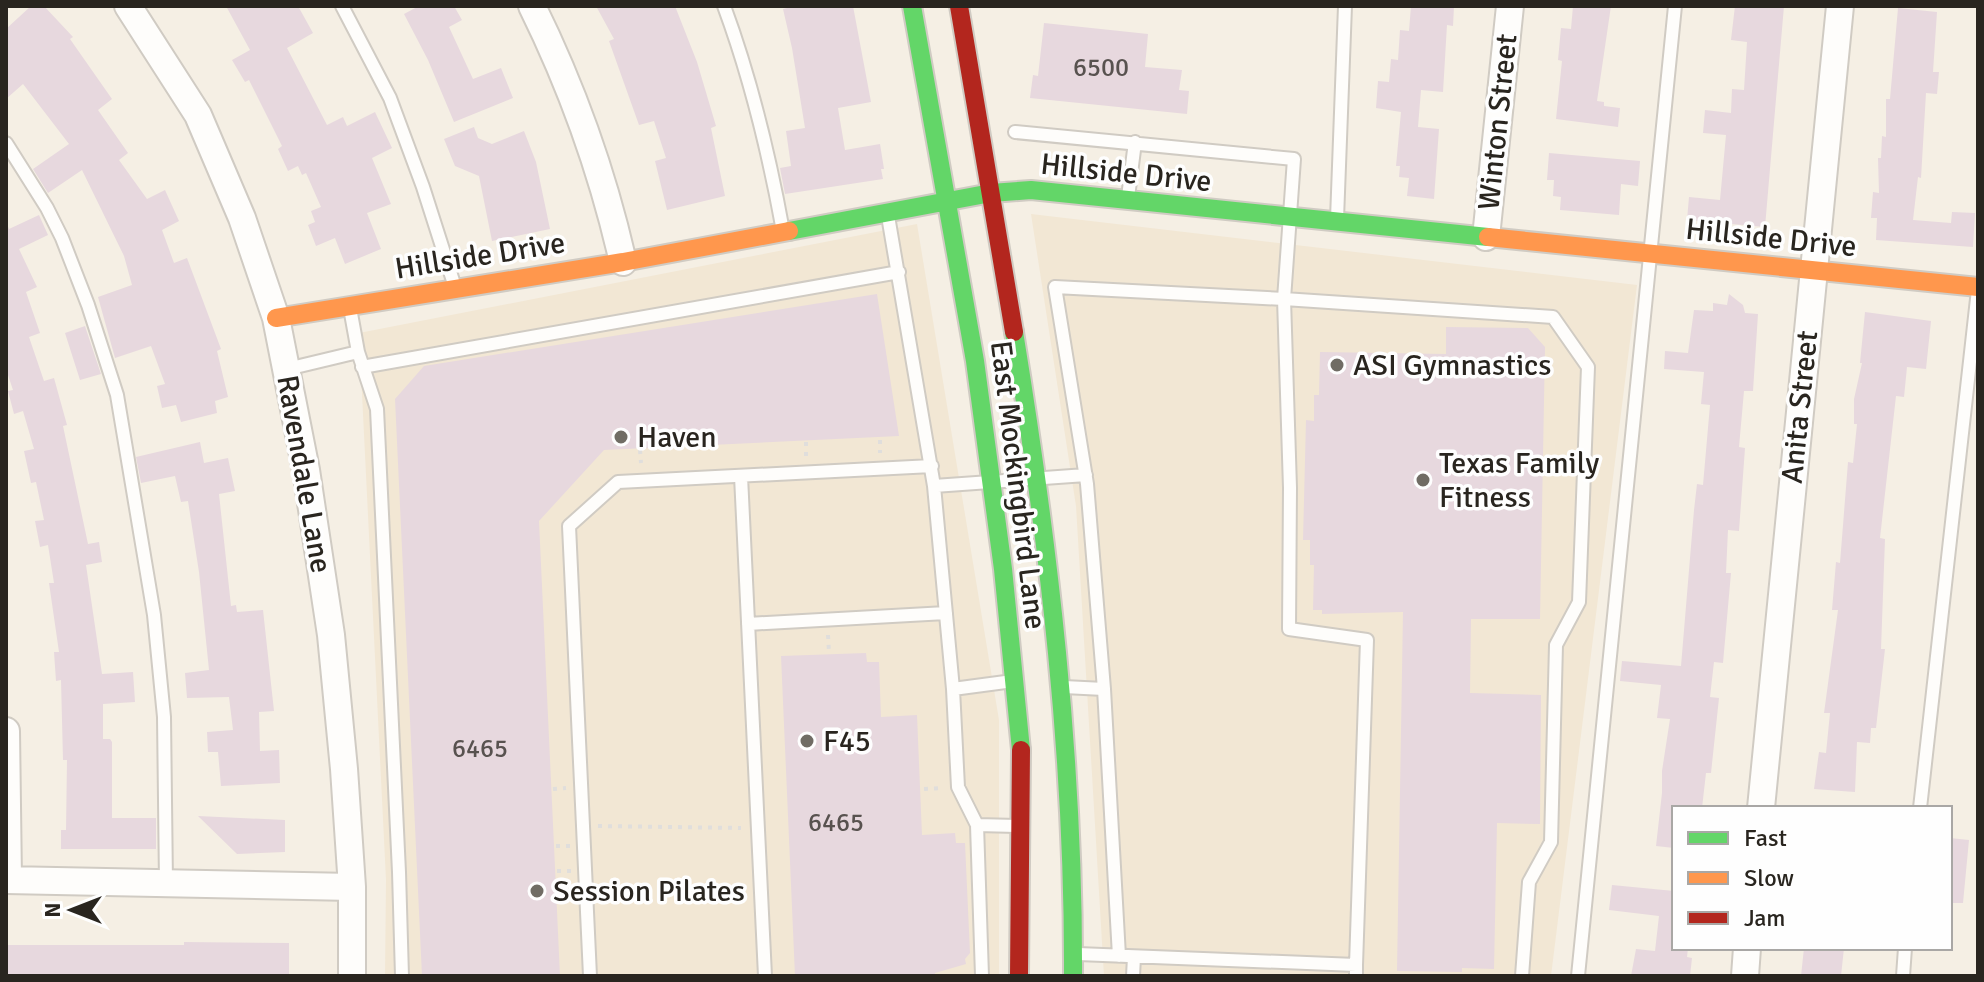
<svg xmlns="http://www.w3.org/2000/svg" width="1984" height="982" font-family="Signika,sans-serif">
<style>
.built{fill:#f2e7d4}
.building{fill:#e7d8de}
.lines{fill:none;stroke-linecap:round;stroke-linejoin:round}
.lane-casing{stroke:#d0cbc3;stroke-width:16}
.street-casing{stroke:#d0cbc3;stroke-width:30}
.fast-casing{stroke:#d0cbc3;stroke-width:22}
.slow-casing{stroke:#d0cbc3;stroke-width:22}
.jam-casing{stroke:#d0cbc3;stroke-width:22}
.path{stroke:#e0dedc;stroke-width:4;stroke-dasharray:4 6;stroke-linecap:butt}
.lane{stroke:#fefdfb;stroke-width:12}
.street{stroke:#fefdfb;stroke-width:26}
.fast{stroke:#63d668;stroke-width:18}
.slow{stroke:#ff974d;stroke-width:18}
.jam{stroke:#b3261e;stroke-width:18}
.poi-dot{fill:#706c64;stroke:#fefefe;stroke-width:3}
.labels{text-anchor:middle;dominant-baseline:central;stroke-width:7;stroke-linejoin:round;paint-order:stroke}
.number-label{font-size:26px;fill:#58524f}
.street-label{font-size:30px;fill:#29251f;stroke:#fefefe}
.poi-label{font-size:30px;fill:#29251f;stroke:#fefefe;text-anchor:start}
</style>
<rect width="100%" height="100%" fill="#f5efe4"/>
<!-- built -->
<path class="built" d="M1031,214L1637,285L1551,976H1104L1076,506Z
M917,224L999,720V976H385L386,880L359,333Z"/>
<!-- building -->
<path class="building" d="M31,6H44L73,37L70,39L112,99L98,110L128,153L119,160L147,199L165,190L179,221L162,230L174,263L187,258L221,349L217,351L228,397L215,401L217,413L181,422L176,405L162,408L157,386L165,384L151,346L115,358L98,297L132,285L124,256L82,170L48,193L33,169L69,144L23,84L6,99V29Z
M226,6H298L313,33L287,48L327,125L343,117L347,126L375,112L392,148L372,158L391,204L367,213L381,249L345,264L335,238L316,246L308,225L315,222L311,211L321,207L306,173L302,175L298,166L288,171L278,149L282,146L249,80L245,82L232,60L250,50Z
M419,6H454L462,20L449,27L473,79L501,68L513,98L454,122L428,60L404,14Z
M596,6H675L697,62L716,126L711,128L725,196L667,210L655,161L666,158L654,121L639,125L609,41L614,39Z
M795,6H853L871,102L838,108L845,150L880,144L884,169H881L883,179L785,194L780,168L791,166L786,131L805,128L792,48L783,9Z
M1411,6H1454L1453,26L1447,25L1443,92L1421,90L1418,127L1439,129L1434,199L1407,196L1409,178L1399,177L1400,166H1396L1401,112L1376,108L1378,81L1389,82L1391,59L1398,60L1400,30L1409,31Z
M1573,6H1611L1597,101L1604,102V106L1620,108L1618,127L1556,119L1562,61L1558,60L1561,28L1571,29Z
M1735,6H1784L1765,227L1687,220L1689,197L1720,200L1726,135L1703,133L1705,110L1731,113L1732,89L1744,90L1747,42L1731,40Z
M1898,8L1937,12L1933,72H1939L1937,94L1926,93L1921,178L1918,177L1913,220L1951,223L1952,212L1975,213L1973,247L1876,240L1877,218H1871L1873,192L1879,193L1878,158H1881L1882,136L1886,137V99H1890Z
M1044,23L1148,34L1145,67L1182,70L1179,90L1189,91L1187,114L1030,98L1033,75L1038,76Z
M474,127L478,138L492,144L524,131L536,162L550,229L492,241L479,176L455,166L444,139Z
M1549,153L1640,161L1638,186L1621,184L1619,215L1560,210L1561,197L1553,196L1554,180H1547Z
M39,215L48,235L19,249L37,287L26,292L40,333L29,337L44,381L54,378L67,425L63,426L88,544L99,542L102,562L86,565L102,674L133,672L135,702L103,704V739H110L112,742V818H156V849H61V830H66L67,760H63L61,680L56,681L54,652H59L49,583H54L48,545L40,547L35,521L44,520L36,482L31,483L24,451L34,449L23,411L14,414L8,391L13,390L6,369V222L9,229Z
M877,294L899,436L604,450L539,521L560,976H422L395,399L424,366Z
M1729,294L1743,305L1745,313L1758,314L1753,391H1744L1739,447L1745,448L1739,531L1728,530L1726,573H1731L1723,663L1714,662L1710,697L1719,698L1711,773H1706L1702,808H1674V848L1656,846L1662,793V771L1670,719L1657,718L1661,685L1620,681L1622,661L1681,666L1694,510L1697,484L1703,485L1710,405L1701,404L1704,372L1664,369L1665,351L1688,353L1694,310L1713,311V303L1727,305Z
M1865,312L1931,321L1926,369L1907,367L1904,397L1896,396L1880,538L1885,539L1881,649H1885L1876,728H1871L1870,743L1857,742L1855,792L1814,789L1819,752L1826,753L1830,713H1824L1838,610H1832L1836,562L1840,563L1848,462L1853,463L1857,424H1854V399L1862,363H1860Z
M85,326L101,374L80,380L65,333Z
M1446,327L1528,328L1545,347L1540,619H1471L1470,693L1541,695L1540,824L1497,823L1494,969L1462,968V972L1397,971L1403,612L1322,614V610H1313L1314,565H1310V540H1303L1306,420L1314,421V395H1319L1320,352L1446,354Z
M200,442L204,463L228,458L235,491L219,494L231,606L236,605L237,612L263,610L274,711L259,712L260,751L279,750L280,783L221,786L218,752H208L207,732L233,730L229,697L187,698L185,673L209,670L199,572L188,501L181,502L175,476L141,483L136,457Z
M866,653L867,662H879L881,717L917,715L922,835L955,833L956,843H965L970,953L965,959L966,964L935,973V976H795L781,656Z
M198,816L285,820V852L237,854Z
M1950,838L1969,840L1963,903H1950Z
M1612,885L1674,891V948H1688L1687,957L1692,958L1690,976H1631L1636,949L1655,951L1659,916L1609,910Z
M184,942L289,943V976H6V945H184Z
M1804,948H1844L1841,976H1801Z"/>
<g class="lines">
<!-- lane casing -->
<g class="lane-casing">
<path id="lane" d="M342,6L390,98L423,187L454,284
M724,6C751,79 769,154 783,231
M1015,132L1294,159L1284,299L1290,488L1289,629L1367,640L1356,965
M6,143L47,208L62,238L88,305L117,395L154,615L164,717L166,883
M1128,197L1135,142
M888,216L934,486L953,689L958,787L977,825L982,976
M1337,219L1345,6
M350,308L358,352L377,409L399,872L402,976
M362,367L899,272
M287,369L358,352
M741,476L765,976
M934,486L1086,475
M748,624L946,613
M1064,687L1104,689
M953,689L1013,681
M1920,808L1978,290
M977,825L1017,826
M1078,954L1356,965V976
M1119,956L1104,689L1087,484L1055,287L1284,299L1553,317L1588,367L1579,602L1556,645L1551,842L1529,882L1522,976
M590,976L569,526L618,482L932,466
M1133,976L1134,957
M1578,976L1675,6
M1903,976L1905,948"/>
</g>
<!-- street casing -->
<g class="street-casing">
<path id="street" d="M128,6L198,115L242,218L276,318L306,470L331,635L344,769L352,887V976
M532,6C572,87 603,174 623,262
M1486,237L1510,6
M6,731L8,880
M1761,808L1840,6
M6,880L352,887
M1745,976L1747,948"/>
</g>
<!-- fast casing -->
<g class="fast-casing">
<path id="fast" d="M912,6L975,361L1003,569L1021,750
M789,231L991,193L1031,190L1488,237
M1014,332C1049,546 1074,759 1073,976"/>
</g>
<!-- slow casing -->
<g class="slow-casing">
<path id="slow" d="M1488,237L1978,287
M276,318L623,262L789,231"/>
</g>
<!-- jam casing -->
<g class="jam-casing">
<path id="jam" d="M959,6L1014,332
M1019,976L1021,750"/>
</g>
<!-- path -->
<path class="path" d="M880,440V453
M806,442V456
M640,450L641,463
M828,635L829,653
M553,789L566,788
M924,789L943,788
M598,826L741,828
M556,846H570
M557,871H571"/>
<!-- lane -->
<use href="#lane" class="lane"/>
<!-- street -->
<use href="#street" class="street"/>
<!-- fast -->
<use href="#fast" class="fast"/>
<!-- slow -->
<use href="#slow" class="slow"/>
<!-- jam -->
<use href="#jam" class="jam"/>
</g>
<!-- markers -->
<g class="poi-dot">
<circle cx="1337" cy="365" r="8"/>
<circle cx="621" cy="437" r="8"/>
<circle cx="1423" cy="480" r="8"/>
<circle cx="807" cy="741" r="8"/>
<circle cx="537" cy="891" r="8"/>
</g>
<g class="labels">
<!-- number labels -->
<g class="number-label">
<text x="1101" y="68">6500</text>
<text x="480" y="749">6465</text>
<text x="836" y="823">6465</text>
</g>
<!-- street labels -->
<g class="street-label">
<text transform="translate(1498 122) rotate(-84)">Winton Street</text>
<text transform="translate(1126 173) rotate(6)">Hillside Drive</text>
<text transform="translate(1771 238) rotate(6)">Hillside Drive</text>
<text transform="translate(480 256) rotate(-9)">Hillside Drive</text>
<text transform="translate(1800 407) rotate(-84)">Anita Street</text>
<text transform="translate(304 474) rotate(80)">Ravendale Lane</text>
<text transform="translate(1018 485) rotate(83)">East Mockingbird Lane</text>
</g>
<!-- poi labels -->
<g class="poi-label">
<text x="1353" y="365">ASI Gymnastics</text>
<text x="637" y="437">Haven</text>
<text x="1439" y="463">Texas Family<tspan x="1439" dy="34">Fitness</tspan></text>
<text x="823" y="741">F45</text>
<text x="553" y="891">Session Pilates</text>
</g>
</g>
<!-- border -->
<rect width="1984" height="982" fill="none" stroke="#29251f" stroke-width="16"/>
<!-- legend -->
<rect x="1672" y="806" width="280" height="144" fill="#fefefe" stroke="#a9a7a5" stroke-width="2"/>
<rect x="1688" y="832" width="40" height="12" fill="#63d668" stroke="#a9a7a5" stroke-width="2"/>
<text x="1744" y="846" font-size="24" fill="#29251f">Fast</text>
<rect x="1688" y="872" width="40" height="12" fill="#ff974d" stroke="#a9a7a5" stroke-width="2"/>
<text x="1744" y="886" font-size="24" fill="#29251f">Slow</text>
<rect x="1688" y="912" width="40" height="12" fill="#b3261e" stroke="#a9a7a5" stroke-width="2"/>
<text x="1744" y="926" font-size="24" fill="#29251f">Jam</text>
<!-- north arrow -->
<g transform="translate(72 910) rotate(270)" stroke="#fefefe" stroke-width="6" paint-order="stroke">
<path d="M0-6L14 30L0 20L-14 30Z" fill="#29251f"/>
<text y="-12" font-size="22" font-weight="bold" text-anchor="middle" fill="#29251f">N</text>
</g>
</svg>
